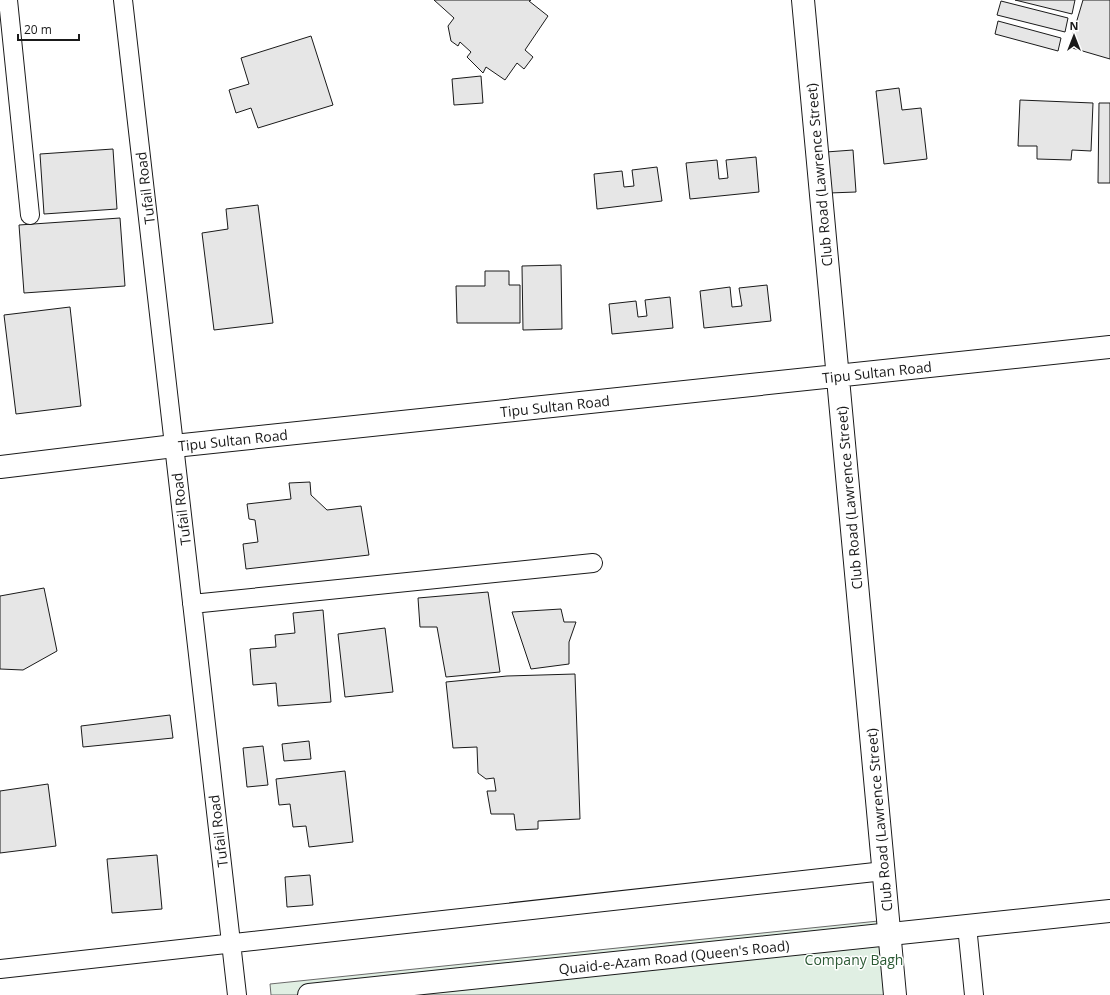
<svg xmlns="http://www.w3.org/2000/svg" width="1110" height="995" font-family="'Open Sans',sans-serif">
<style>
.green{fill:#e0efe3;stroke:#6a6a6a}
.building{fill:#e6e6e6;stroke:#1a1a1a}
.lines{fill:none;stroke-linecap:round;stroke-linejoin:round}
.minor-casing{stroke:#1a1a1a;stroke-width:20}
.tertiary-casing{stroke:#1a1a1a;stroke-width:24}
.secondary-casing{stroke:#1a1a1a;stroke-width:24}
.minor{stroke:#fff;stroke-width:18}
.tertiary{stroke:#fff;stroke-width:22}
.secondary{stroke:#fff;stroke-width:22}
.labels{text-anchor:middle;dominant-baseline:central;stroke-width:3;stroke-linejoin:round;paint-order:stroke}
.street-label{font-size:14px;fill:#1a1a1a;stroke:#fff}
.park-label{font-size:14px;fill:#2b5a34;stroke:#fff}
</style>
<rect width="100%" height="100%" fill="#fff"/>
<!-- green -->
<path class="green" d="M888,920L895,995H271L270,984Z"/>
<!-- building -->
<path class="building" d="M434,0H531L529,1L548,16L525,50L533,57L524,69L517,63L505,80L486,67L483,73L467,57L471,52L460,42L458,46L451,41L448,26L454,18Z
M1015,0H1075L1072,14Z
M1083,0H1110V59L1069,47Z
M1001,1L1068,18L1065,32L997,15Z
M998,21L1061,38L1058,51L995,34Z
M311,36L333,105L258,128L251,108L236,113L229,90L249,84L241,58Z
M481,76L483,103L454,105L452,79Z
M899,88L902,110L921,108L927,159L884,164L876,91Z
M1020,100L1093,103L1091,151L1072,150L1071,160L1037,159V146H1018Z
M1099,103H1110V183H1098Z
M113,149L117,209L44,214L40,154Z
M853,150L856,192L829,193L826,152Z
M756,157L759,192L690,199L686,163L717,160L719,179L728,178L726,160Z
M657,167L662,201L597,209L594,174L622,171L624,187L634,186L632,170Z
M258,205L273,323L214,330L202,233L228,229L226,209Z
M120,218L125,286L24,293L19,225Z
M561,265L562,329L523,330L522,266Z
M485,271H509V285H520V323H457L456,286H485Z
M767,285L771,321L704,328L700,291L730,287L732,307L742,306L739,288Z
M670,297L673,328L612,334L609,304L636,301L638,317L647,316L645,300Z
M70,307L81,406L16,414L4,315Z
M310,482L311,495L327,510L361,506L369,555L246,569L243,544L258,542L255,520L249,519L247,504L291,499L289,483Z
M44,588L57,651L23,670L0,669V596Z
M488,592L500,672L446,677L437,627H420L418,598Z
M561,609L564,622H576L569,642V664L531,669L512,612Z
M323,610L331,702L278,706L276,683L253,685L250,649L276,647L275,635L295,633L293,613Z
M385,628L393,692L345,697L338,634Z
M575,674L580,819L538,821V829L516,830L514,814H491L487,791H496L494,778L486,779L478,773L477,747L453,748L446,682L507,676Z
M170,715L173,738L83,747L81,726Z
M309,741L311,759L284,761L282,744Z
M263,746L268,785L247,787L243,748Z
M345,771L353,842L309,847L306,826L293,827L290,804L279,805L276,779Z
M48,784L56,846L0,853V791Z
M157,855L162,909L112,913L107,859Z
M310,875L313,905L287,907L285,877Z"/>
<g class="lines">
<!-- minor casing -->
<g class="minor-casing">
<path id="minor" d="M8,0L30,215
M123,0L237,995
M192,604L593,563
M967,926L974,995
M0,969L884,871"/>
</g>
<!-- tertiary casing -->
<g class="tertiary-casing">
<path id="tertiary" d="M803,0L895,995
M0,467L174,446L1110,347"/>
</g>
<!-- secondary casing -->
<g class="secondary-casing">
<path id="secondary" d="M309,995L1110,911"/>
</g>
<!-- minor -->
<use href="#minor" class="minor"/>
<!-- tertiary -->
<use href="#tertiary" class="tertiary"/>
<!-- secondary -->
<use href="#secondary" class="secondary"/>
</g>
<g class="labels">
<!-- street labels -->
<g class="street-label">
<text transform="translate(819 175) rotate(-95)">Club Road (Lawrence Street)</text>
<text transform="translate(145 188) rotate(-97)">Tufail Road</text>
<text transform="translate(877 372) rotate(-6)">Tipu Sultan Road</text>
<text transform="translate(555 406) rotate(-6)">Tipu Sultan Road</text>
<text transform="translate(233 440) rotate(-6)">Tipu Sultan Road</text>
<text transform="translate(849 498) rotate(-95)">Club Road (Lawrence Street)</text>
<text transform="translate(181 509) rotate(-97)">Tufail Road</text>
<text transform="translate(879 820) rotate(-95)">Club Road (Lawrence Street)</text>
<text transform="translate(218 831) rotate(-97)">Tufail Road</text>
<text transform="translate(674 957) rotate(-6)">Quaid-e-Azam Road (Queen's Road)</text>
</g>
<!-- park labels -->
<g class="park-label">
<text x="854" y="959">Company Bagh</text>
</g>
</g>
<!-- north arrow -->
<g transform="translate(1074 36)" stroke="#ffffff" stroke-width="3" paint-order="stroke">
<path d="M0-3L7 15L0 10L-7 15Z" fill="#1a1a1a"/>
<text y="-6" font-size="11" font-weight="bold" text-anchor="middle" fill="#1a1a1a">N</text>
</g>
<!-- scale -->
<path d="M18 34v6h61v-6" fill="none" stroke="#1a1a1a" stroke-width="2"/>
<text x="24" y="34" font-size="12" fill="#1a1a1a" stroke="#ffffff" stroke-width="3" paint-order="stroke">20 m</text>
</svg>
